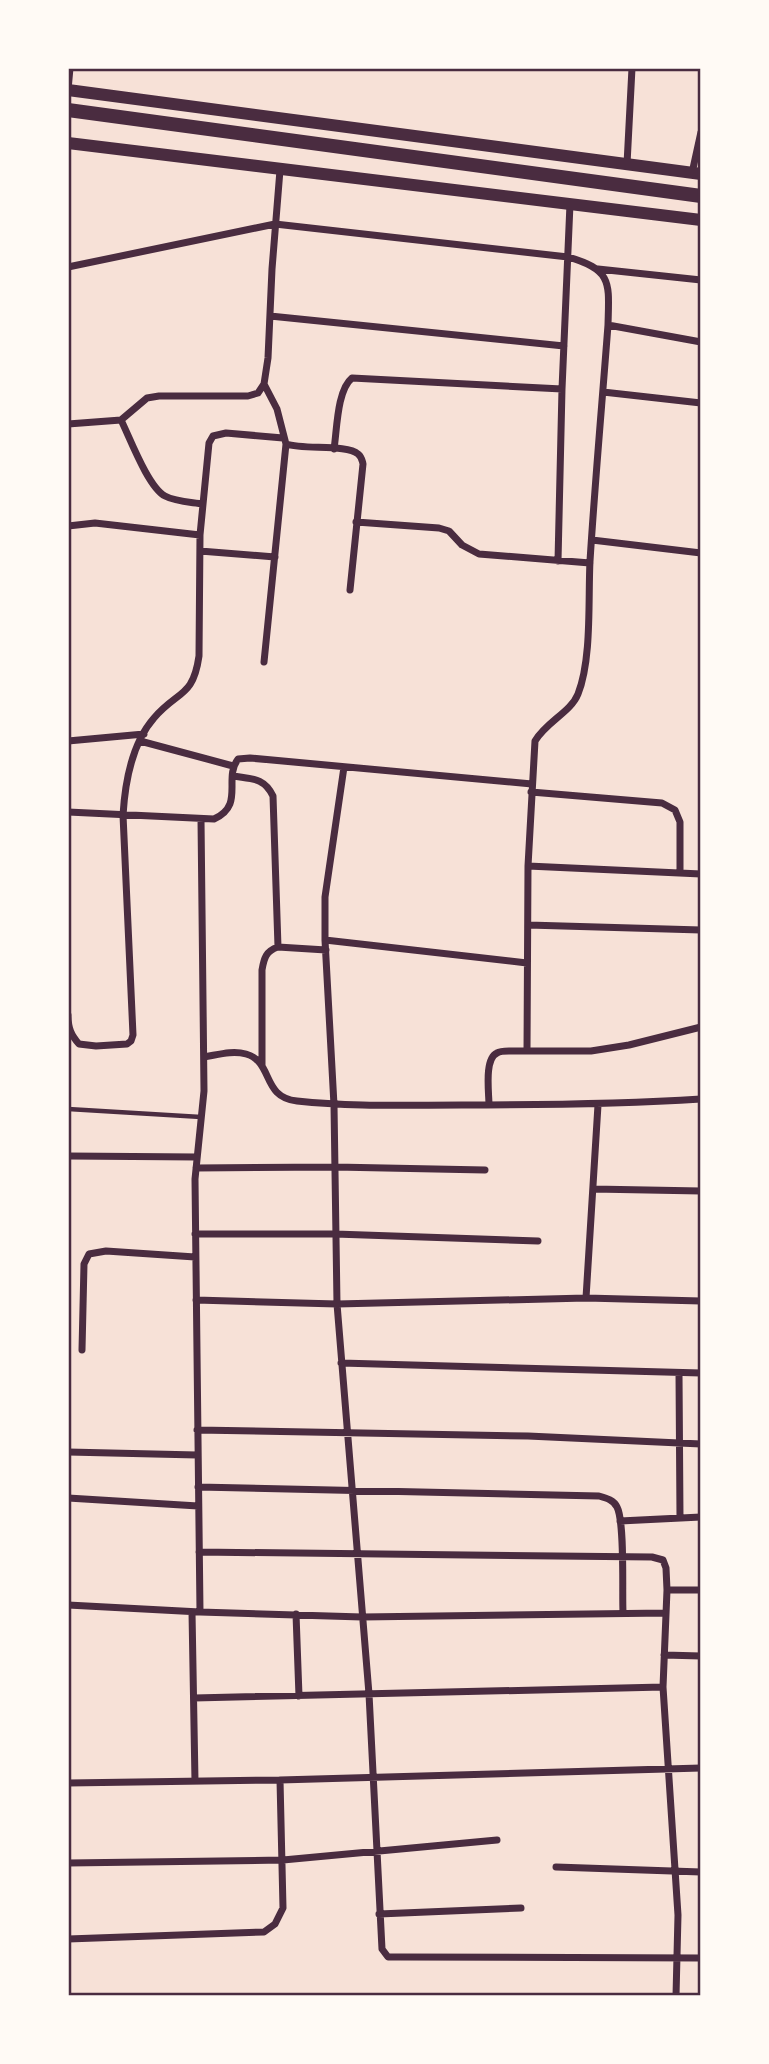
<svg xmlns="http://www.w3.org/2000/svg" width="769" height="2064" font-family="Merriweather,serif">
<style>
.lines{fill:none;stroke-linecap:round;stroke-linejoin:round}
.service{stroke:#4a2c40;stroke-width:4.5}
.minor{stroke:#4a2c40;stroke-width:7}
.primary{stroke:#4a2c40;stroke-width:12}
.trunk{stroke:#4a2c40;stroke-width:14}
.neatline{fill:none;stroke:#4a2c40;stroke-width:2.5}
</style>
<rect width="100%" height="100%" fill="#f7e1d7"/>
<g class="lines">
<!-- service -->
<path class="service" d="M68,1109L201,1117"/>
<!-- minor -->
<path class="minor" d="M68,90L70,68
M627,164L632,68
M692,173L701,132
M68,267L275,224L568,257C613,270 609,283 608,325C602,404 595,482 590,561C588,599 592,659 578,694C571,712 546,722 535,741L528,866L527,1051
M598,269L701,280
M270,316L564,346
M608,325L701,342
M264,384L277,409L286,444C304,450 347,444 358,454C362,457 362,460 363,464L350,590
M603,392L701,403
M121,420C130,438 148,487 165,496C176,502 191,502 203,504
M68,424L121,420L147,398L159,396H248L258,393L264,384L268,358L272,269L280,170
M334,449C337,430 337,390 352,378L562,389
M356,522L439,528L449,531L462,545L479,554L590,563
M68,526L95,523L200,535
M592,540L701,553
M200,551L275,557
M558,561L562,389L570,204
M264,662L286,444
M68,741L144,734
M140,741L233,766
M344,767L325,897V940L334,1105L337,1304L369,1694L382,1949L388,1957H400L701,1958
M233,776C251,779 264,777 273,796L278,947
M531,792L662,803L675,810L680,822V873
M68,812L214,819C245,805 223,779 238,759L250,758L532,784
M528,866L701,874
M528,925L701,930
M325,940L527,963
M68,1015C68,1028 71,1035 79,1044L96,1046L127,1044L131,1041L133,1035L123,815C125,783 132,743 154,718C178,690 193,698 199,656L200,535L209,443L213,436L226,433L283,438
M204,1057C217,1055 232,1050 246,1054C274,1062 261,1097 297,1101C352,1107 406,1105 462,1105C542,1105 621,1104 701,1099
M262,1065V970C264,958 266,951 278,947L326,950
M489,1105C489,1093 484,1059 497,1053C500,1051 505,1051 509,1051H591L629,1045L701,1027
M68,1156L197,1157
M196,1168L335,1167L485,1170
M593,1189L701,1191
M195,1234H335L538,1241
M586,1298L598,1105
M196,1300L337,1304L586,1298L701,1301
M82,1350L84,1264L89,1254L106,1251L195,1257
M341,1363L701,1373
M679,1373L680,1518
M197,1430L528,1436L701,1444
M68,1452L197,1455
M198,1487L599,1496C606,1498 614,1500 617,1507C625,1522 622,1592 623,1612
M68,1498L198,1506
M620,1521L701,1517
M199,1552L652,1557L663,1560L666,1568L667,1590L663,1687L678,1915L676,1996
M667,1590H701
M68,1605L200,1612L362,1617L666,1613
M192,1612L195,1781
M200,1612L195,1179L204,1091L201,819
M296,1614L299,1696
M664,1655L701,1656
M194,1698L663,1687
M68,1783L280,1780L701,1768
M68,1863L283,1860L497,1840
M556,1867L701,1872
M379,1914L521,1908
M68,1939L264,1932L275,1924L283,1908L280,1780"/>
<!-- primary -->
<path class="primary" d="M68,90L701,174
M68,143L701,220"/>
<!-- trunk -->
<path class="trunk" d="M68,110L701,196"/>
</g>
<!-- border -->
<rect width="769" height="2064" fill="none" stroke="#fffaf5" stroke-width="140"/>
<rect x="70" y="70" width="629" height="1924" class="neatline"/>
</svg>
